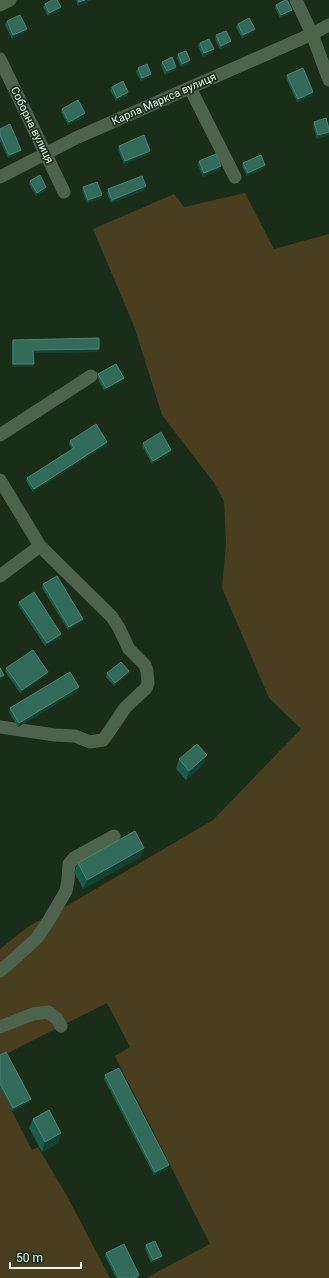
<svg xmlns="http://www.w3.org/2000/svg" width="329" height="1278" font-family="Roboto,sans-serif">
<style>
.green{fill:#493e1f}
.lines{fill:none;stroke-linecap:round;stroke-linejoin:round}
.minor{stroke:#4d634c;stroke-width:13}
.wall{fill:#1c5a49}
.shaded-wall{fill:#12412f}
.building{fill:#326b5a;stroke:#4f8171}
.labels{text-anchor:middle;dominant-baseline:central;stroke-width:3.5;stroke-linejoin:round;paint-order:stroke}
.street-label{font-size:11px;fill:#eaf7ea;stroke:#1a2d19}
</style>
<rect width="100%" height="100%" fill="#1a2d19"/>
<!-- green -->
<path class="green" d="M245,193L274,249L329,234V1278H146L210,1244L115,1056L130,1047L107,1003L0,1057V949L29,926L70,904L213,820L301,729L269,698L222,588L226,544L224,501L214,483L162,415L134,326L93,229L174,194L184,207Z
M0,1088L32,1150L38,1147L67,1196L110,1278H0Z"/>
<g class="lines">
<!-- minor -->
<path class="minor" d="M296,0L312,34L329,80
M0,5L10,0
M0,59L64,192
M190,88L235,177
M0,177L76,138L312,34L329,25
M0,435L91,376
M0,480L40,546L112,617L119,628L129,649L145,665L147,671L148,683L146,688L125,708L106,736L103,740L90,742L75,736L55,735L0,727
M0,576L40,546
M0,971L13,960L37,938L49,920L66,891L68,880L69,864L74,858L114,836
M0,1027L33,1014L48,1012L57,1019L61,1026"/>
</g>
<!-- wall -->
<path class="wall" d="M76,0H91L78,6Z
M45,4L60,11L48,16L43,7Z
M276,5L292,10L291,13L280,18L275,8Z
M7,21L27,29L25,32L12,39L5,25Z
M238,24L255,29L254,32L242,38L236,27Z
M216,35L230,45L220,49L215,39Z
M200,43L214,49L213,52L203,57L198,46Z
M178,54L189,64L181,67L177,58Z
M162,62L176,67L175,70L165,75L161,65Z
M138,68L151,74L150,77L141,81L136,72Z
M287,75L313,92L312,96L297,102L286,78Z
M112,87L127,96L116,101L110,90Z
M62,109L84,117L68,125L61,112Z
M314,122L329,135L317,139L313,125Z
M0,129L20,153L8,158L0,141Z
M119,146L150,151L149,154L124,164L118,149Z
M199,161L220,170L203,177L198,165Z
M243,163L264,169L247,176L242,166Z
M30,181L46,187L45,190L36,196L29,184Z
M83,187L102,195L100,199L87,203L82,190Z
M108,189L145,190L111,203L107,193Z
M13,340L98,352L34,353L33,367H12V343Z
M98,374L124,378L123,381L104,391L97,377Z
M70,441L106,445L33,492L26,481L27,478L72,449L69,444Z
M143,443L171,450L170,454L152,464L142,446Z
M43,584L82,622L68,630L42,588Z
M19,602L60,638L45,646L18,605Z
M6,668L48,672L47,675L20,693L5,671Z
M129,671L128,674L114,686L106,677L107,673Z
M78,691L18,727L9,712L10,708Z
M179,759L203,765L186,780L176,769Z
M141,857L83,889L74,872L78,863Z
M0,1055L29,1102L12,1111L0,1088Z
M105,1075L168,1168L154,1175L104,1079Z
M33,1119L61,1133L58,1143L42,1152L29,1128Z
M146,1245L162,1256L161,1259L151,1263L145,1248Z
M106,1253L139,1275L138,1278H116L105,1256Z"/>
<!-- shaded-wall -->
<path class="shaded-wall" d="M85,0H91L78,6L79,2Z
M61,7L60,11L48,16L49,13Z
M292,10L291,13L280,18L281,15Z
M27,29L25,32L12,39L13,35Z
M255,29L254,32L242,38L243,35Z
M231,41L230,45L220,49L221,46Z
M214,49L213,52L203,57L204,53Z
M190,60L189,64L181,67L182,64Z
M176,67L175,70L165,75L167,71Z
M151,74L150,77L141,81L142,78Z
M128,92L127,96L116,101L117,98Z
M313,92L312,96L297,102L298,99Z
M85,113L84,117L68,125L69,122Z
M329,132V135L317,139L318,135Z
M21,150L20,153L8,158L9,155Z
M150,151L149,154L124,164L125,161Z
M265,165L264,169L247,176L248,173Z
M221,166L220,170L203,177L204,173Z
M146,186L145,190L111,203L112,200Z
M46,187L45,190L36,196L37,193Z
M102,195L100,199L87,203L88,200Z
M99,349L98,352L32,353L33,350Z
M13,364H34L33,367H12Z
M124,378L123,381L104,391L106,388Z
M107,442L106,445L33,492L34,489Z
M171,450L170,454L152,464L153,461Z
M83,619L82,622L68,630L69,627Z
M61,634L60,638L45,646L47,643Z
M129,671L128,674L114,686L115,683Z
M48,672L47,675L20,693L22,690Z
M4,675L3,678L0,680V677Z
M79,687L78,691L18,727L19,723Z
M207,755L203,765L186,780L189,771Z
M144,848L141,857L83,889L87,880Z
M31,1099L29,1102L12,1111L13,1108Z
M61,1133L58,1143L42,1152L45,1142Z
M169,1165L168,1168L154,1175L155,1172Z
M162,1256L161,1259L151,1263L153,1260Z"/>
<!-- building -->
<path class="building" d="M52,0H57L61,7L49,13L45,4Z
M78,0H85L79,2Z
M285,0H287L292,10L281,15L276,5Z
M20,15L27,29L13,35L7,21Z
M249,18L255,29L243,35L238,24Z
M226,31L231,41L221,46L216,35Z
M209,39L214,49L204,53L200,43Z
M186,51L190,60L182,64L178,54Z
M172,57L176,67L167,71L162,62Z
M147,64L151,74L142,78L138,68Z
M303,68L313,92L298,99L287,75Z
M123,81L128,92L117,98L112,87Z
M78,100L85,113L69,122L62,109Z
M326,118L329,129V132L318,135L314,122Z
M10,124L21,150L9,155L0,135V129Z
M144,135L150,151L125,161L119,146Z
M216,154L221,166L204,173L199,161Z
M261,155L265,165L248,173L243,163Z
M40,175L46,187L37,193L30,181Z
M142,176L146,186L112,200L108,189Z
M97,182L102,195L88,200L83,187Z
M99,338V349L33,350L34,364H13V340Z
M116,364L124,378L106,388L98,374Z
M96,424L107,442L34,489L27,478L74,448L70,441Z
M161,432L171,450L153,461L143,443Z
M57,576L83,619L69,627L43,584Z
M34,592L61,634L47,643L19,602Z
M33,650L48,672L22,690L6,668Z
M121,662L129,671L115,683L107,673Z
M0,668L4,675L0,677Z
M70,672L79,687L19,723L10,708Z
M197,744L207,755L189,771L179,759Z
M135,831L144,848L87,880L78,863Z
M6,1052L31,1099L13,1108L0,1083V1055Z
M119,1068L169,1165L155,1172L105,1075Z
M49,1110L61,1133L45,1142L33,1119Z
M155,1241L162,1256L153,1260L146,1245Z
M124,1244L139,1275L133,1278H119L106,1253Z"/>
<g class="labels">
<!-- street labels -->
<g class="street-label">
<text transform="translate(164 99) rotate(-24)">Карла Маркса вулиця</text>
<text transform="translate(32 125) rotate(64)">Соборна вулиця</text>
</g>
</g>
<!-- scale -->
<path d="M10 1262v6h71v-6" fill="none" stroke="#eaf7ea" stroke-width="2"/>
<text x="16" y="1262" font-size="12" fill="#eaf7ea" stroke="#1a2d19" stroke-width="3" paint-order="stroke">50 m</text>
</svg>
